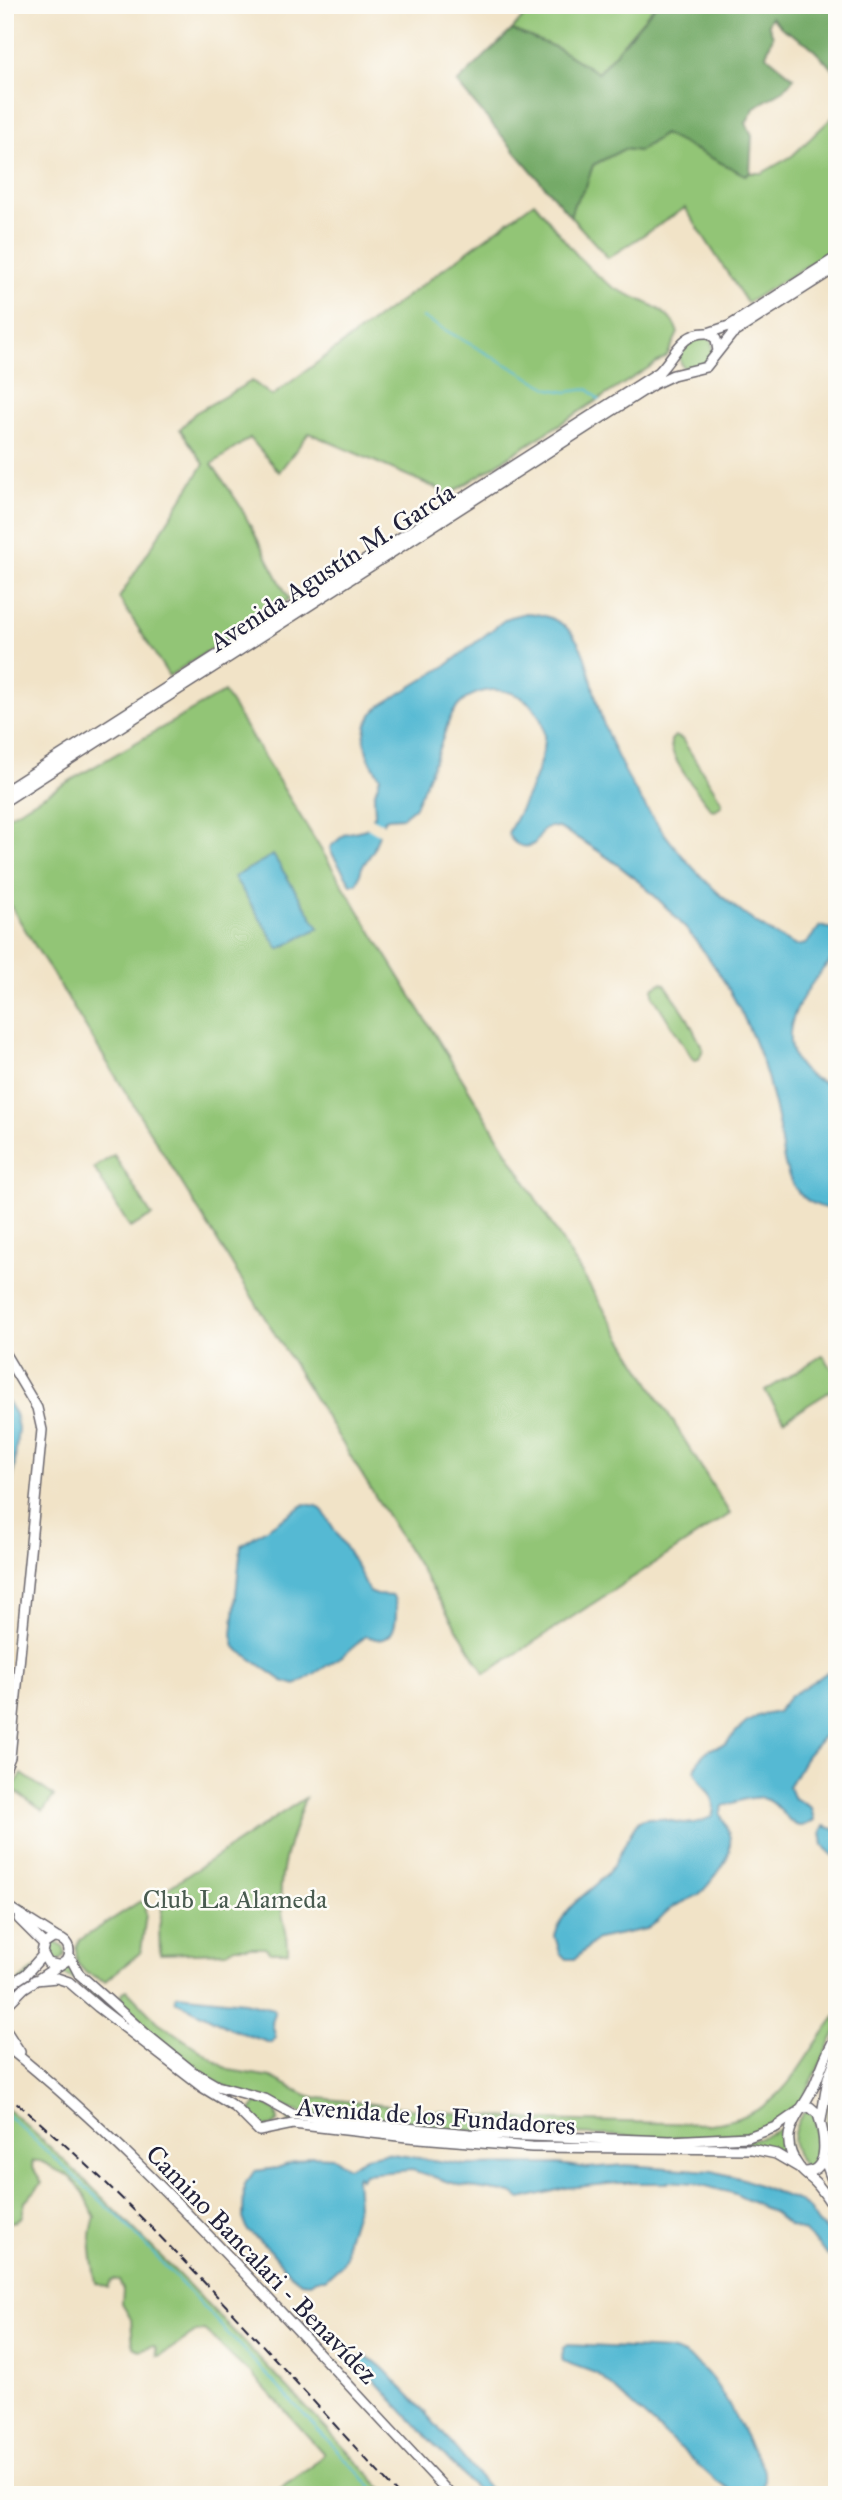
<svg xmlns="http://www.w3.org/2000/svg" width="842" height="2500" font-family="'IM FELL Great Primer',serif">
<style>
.green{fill:#92c576;stroke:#5a7458;stroke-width:2}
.forest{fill:#75aa67;stroke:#4c6651;stroke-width:2}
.water{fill:#54b9d3;stroke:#3b6e87;stroke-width:2}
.pier{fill:#f1e3c7}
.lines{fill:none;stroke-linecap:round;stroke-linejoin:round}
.stream{stroke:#54b9d3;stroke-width:2}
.secondary-casing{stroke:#6a666c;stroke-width:12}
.secondary{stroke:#fff;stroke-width:9}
.rail{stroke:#22223b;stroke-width:2;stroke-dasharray:10 5;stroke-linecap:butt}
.labels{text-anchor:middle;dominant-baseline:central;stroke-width:5;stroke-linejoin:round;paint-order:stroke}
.street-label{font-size:26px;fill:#22223b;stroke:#fdfcf7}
.park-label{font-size:26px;fill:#495b50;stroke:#fdfcf7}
</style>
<rect width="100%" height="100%" fill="#fdfcf7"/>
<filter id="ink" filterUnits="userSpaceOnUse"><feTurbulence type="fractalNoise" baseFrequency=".0143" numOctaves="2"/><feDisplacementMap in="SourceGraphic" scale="14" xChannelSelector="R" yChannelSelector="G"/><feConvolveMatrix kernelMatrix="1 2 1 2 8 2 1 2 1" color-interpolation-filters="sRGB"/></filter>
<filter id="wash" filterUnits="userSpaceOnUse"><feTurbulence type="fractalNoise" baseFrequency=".00686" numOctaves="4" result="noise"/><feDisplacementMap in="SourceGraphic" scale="28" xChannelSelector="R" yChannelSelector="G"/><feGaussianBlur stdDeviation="1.57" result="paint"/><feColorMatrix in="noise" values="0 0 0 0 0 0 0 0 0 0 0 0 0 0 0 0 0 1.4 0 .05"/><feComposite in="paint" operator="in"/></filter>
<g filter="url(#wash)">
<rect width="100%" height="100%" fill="#f1e3c7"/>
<!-- green -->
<path class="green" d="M533,5H656L598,73L557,48L512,30Z
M837,113V247L747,303L685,208L608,258L570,216L574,204L586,186L593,165L624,149L639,151L664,134L745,175L750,173H762L792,156Z
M534,202C558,230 581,267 613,287C635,300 670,306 678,333L667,356L450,494L309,433L279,472L250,438L212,464L239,504L289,599L169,676L119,598L204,464L180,429L195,413L252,381L272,396Z
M706,337L712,341L713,353L704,365L685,368L682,366L678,354L690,339Z
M224,692L730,1514L485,1674L5,897V818Z
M675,736L682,739L722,802L721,806L715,810L711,809C700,795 668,758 671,740Z
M661,983L665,984L686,1015L703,1049L699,1059L695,1060L692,1058L653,996V988Z
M114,1155L152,1216L130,1228L94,1168Z
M823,1355L837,1376V1387L784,1420L765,1391Z
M22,1774L54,1796L43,1811L12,1789Z
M305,1798C293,1832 278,1867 281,1904C282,1920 289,1936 288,1952H270L265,1947H235L227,1952L160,1954L159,1928L165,1890Z
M143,1901L146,1914L141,1952L105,1981L86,1973L77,1963L76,1948L80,1940L139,1902Z
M47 1952a9 9 0 1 1 18 0a9 9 0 1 1-18 0Z
M43,1962L48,1967L21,1985L5,2003V1992Z
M71,1966L106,2004L105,2009C91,1996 76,1973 55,1974Z
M127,1990L158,2022L229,2070L271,2077L306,2095L319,2098L463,2114L538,2120L710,2124C788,2114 793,2068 837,2015V2030L801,2103L795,2109L762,2132L690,2138L445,2130L302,2113L230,2089L199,2073L124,2011C120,2004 120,1999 123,1992Z
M837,2069V2179C822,2144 825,2104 837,2069Z
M257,2103L264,2104L276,2111L278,2120L274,2126L264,2127L253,2120L251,2111Z
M5,2107C69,2162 127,2222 186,2282C254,2352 321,2423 388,2495H276L278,2490L311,2467L324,2454L252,2374C234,2362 221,2344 204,2330L196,2332L160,2356H157L155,2347L151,2346L140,2350L133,2347L131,2319L122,2304L123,2290L119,2281L115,2279L111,2281L108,2288L96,2283C92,2258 87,2241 95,2217C88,2204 84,2189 72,2179C67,2174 59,2172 53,2168C46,2163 41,2160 33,2161L32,2166L42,2183L25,2202L22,2216L16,2221L5,2223Z
M804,2111L810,2112L815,2117L818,2166L805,2168C789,2148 790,2132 804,2111Z
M288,2116C414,2131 539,2147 667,2144C708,2144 749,2148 786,2126L790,2157L763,2148L642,2147L480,2141L288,2122Z"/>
<!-- forest -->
<path class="forest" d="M656,5H837V73L808,44L782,28L771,17L768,24L773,36L766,55L794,78L784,90L755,107L746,123L752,135L750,173L745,175L664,134L639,151L624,149L593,165L586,186L574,204L570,216L457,83L512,30L557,48L598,73Z"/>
<!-- water -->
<path class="water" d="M526,613C546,614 564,620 576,639C590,660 594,699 604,725C637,813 710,905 796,946L806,944L820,926L837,930C837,936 839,947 837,952C835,958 827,964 823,969C803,994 778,1029 796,1061C805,1076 820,1083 837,1085V1210C823,1209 808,1203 799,1193C782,1174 782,1145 778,1122C775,1108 771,1094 768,1080C758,1046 743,1013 725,983C686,918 627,863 559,828C536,823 544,839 532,845C521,850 511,842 508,833C522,807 543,769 544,739C546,694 488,674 459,705C449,715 446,730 441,743C433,765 425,787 414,808L403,817L388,818L384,820L373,851L362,867L357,884H351L331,852L330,847L345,834L366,829L375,814L374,796L380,777L369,759L364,738L367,724L373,713L383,704L447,665L503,621L510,617Z
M273,855L319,928L279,949L234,877Z
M5,1398L15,1414L18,1428L5,1564Z
M305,1504L317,1506L323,1511L357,1567L369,1592L377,1595L393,1596C398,1607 398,1636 383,1639C378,1641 371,1637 366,1636L344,1655L296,1685L283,1681L240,1651L235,1647L232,1635L241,1545Z
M837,1666V1721L807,1755L789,1787L793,1797L811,1808L814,1820C791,1839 785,1807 768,1800C752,1794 738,1802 723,1806L720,1814C734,1838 735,1851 717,1874C711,1881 705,1890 698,1895C690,1900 681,1902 673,1907C663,1913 658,1923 647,1929L597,1939L575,1959H566L560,1953L555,1936C565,1900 591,1895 611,1869C622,1854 627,1835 639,1821C659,1809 683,1835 712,1816C720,1797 701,1787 695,1771C699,1753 709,1748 726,1744L736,1732L746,1723L758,1716L777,1712L789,1697Z
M824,1826L837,1830V1859L823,1846L821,1831Z
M178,1995L244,2002L274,2009L275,2013L272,2023L276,2038L270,2043L231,2029L176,2001L175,1997Z
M385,2153L466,2165L558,2164L588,2168L626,2165L712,2171L743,2179L798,2201L808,2208L818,2223L837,2241V2264L803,2231L790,2226L771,2211L735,2194L695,2183L668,2181V2183H618L566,2188L521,2199L511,2193L462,2186L412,2170L364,2174L361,2179L358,2176L356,2178L358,2205L347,2240L346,2256L342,2264L325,2279H316L310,2283L301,2282L290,2274L270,2250L248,2231L243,2218L244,2185L255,2171L277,2168L311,2156L332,2157L348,2167L366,2157Z
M568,2345L669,2350C715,2359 733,2418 755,2454C758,2460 764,2466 764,2473C765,2482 761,2486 764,2495H738L715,2480L598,2374L562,2361L561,2359L564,2348Z
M363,2356C380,2361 389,2375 400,2386C434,2419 462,2459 495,2495H481L360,2365L358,2360Z"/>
<!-- pier -->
<path class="pier" d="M370,817L386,825L381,835L364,826Z"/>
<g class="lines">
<!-- stream -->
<path class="stream" d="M422,317L550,389L567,392L588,389L599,400
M5,2113L122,2220L379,2495"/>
</g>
</g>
<g filter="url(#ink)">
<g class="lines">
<!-- secondary casing -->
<g class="secondary-casing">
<path id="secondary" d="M708,333L729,326L837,257
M5,791L659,372C675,356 682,331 708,333L716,339L718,351
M5,801L654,384L673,375L706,367L732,334L837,267
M5,1354L37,1408L42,1430L10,1757L5,1769
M5,1905L57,1938
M19,1919L44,1944
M69,1955L79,1974L146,2034L193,2072L217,2086L265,2099L292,2114L352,2123L470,2134L670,2141L748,2137L776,2127L796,2113
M35,1980L57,1978L69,1982L98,2007L202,2087L235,2107L259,2131L293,2124L407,2137L532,2147L752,2149L776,2154L800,2168
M5,1988L26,1974L42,1956
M5,2007L24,1988L66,1961C73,1949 67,1938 53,1938L44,1944L42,1952L48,1963L57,1965
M5,2029L20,2052
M837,2035C827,2050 822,2067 815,2084C803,2113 773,2132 799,2167C803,2173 810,2177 815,2182C824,2191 830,2202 837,2213
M5,2045C100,2121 183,2208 266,2296C328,2362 389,2429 451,2495
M800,2109L810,2107L818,2114C824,2132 832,2173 804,2172
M821,2120L828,2078L837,2055
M824,2158L837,2193"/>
</g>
<!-- secondary -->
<use href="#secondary" class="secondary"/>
<!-- rail -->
<path class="rail" d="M5,2093C150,2212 272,2358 399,2495"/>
</g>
</g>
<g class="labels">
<!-- street labels -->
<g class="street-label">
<text transform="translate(332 567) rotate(-33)">Avenida Agustín M. García</text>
<text transform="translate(436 2116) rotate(4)">Avenida de los Fundadores</text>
<text transform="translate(262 2264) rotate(46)">Camino Bancalari - Benavídez</text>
</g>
<!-- park labels -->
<g class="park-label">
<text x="235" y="1899">Club La Alameda</text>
</g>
</g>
<!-- margin -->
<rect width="842" height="2500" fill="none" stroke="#fdfcf7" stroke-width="28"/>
</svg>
